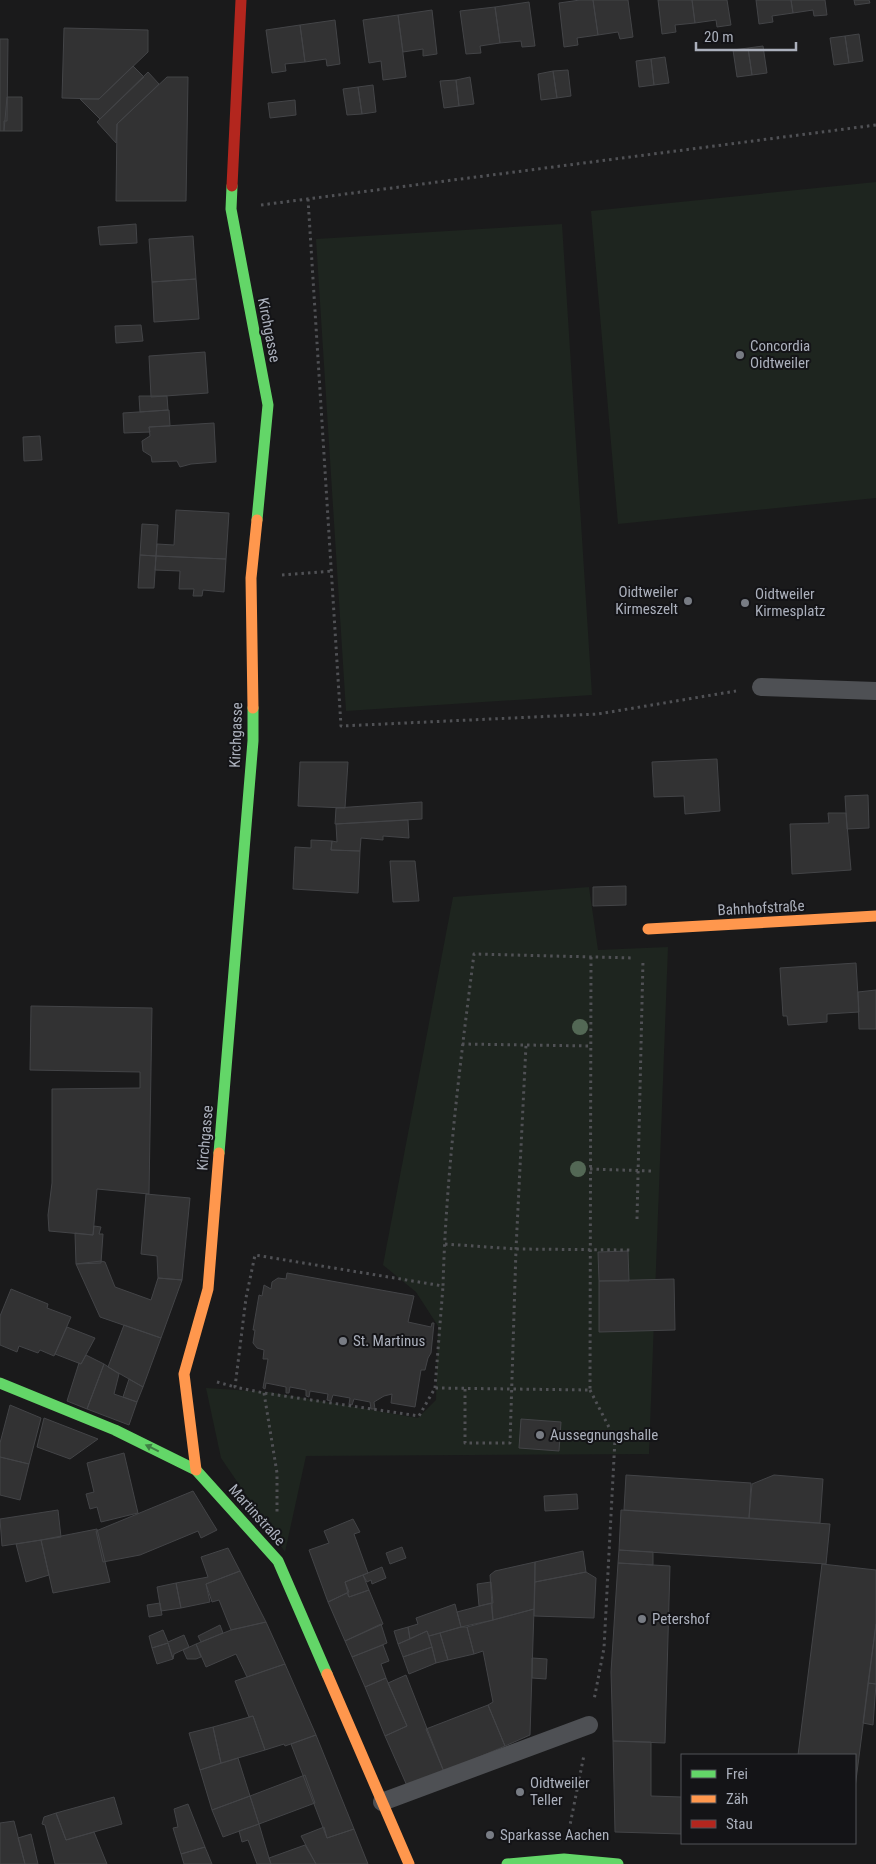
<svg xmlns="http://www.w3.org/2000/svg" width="876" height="1864" font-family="'Roboto Condensed',sans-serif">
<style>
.green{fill:#1e251f}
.building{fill:#323233;stroke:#434447}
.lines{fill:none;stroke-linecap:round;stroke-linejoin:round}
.path{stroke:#505155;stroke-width:3;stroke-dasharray:2.5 4;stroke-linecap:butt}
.lane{stroke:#4e5054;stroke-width:18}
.fast{stroke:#63d668;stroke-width:11}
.slow{stroke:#ff974d;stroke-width:11}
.jam{stroke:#b3261e;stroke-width:11}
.tree{fill:#536855}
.oneway{fill:#3f7f44}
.poi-dot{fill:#787c84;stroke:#141417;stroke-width:2}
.labels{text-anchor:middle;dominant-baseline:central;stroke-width:4;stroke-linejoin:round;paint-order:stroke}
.street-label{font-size:15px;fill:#abb0bc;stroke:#141417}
.poi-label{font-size:15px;fill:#abb0bc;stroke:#141417;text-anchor:start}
</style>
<rect width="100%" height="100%" fill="#1a1a1b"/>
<!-- green -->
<path class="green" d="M876,182V498L618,524L591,211Z
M562,224L592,695L346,711L316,239Z
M589,887L598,950L668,947L649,1454L306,1456L285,1552L221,1458L206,1388L269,1392L418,1418L436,1400L438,1326L416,1292L383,1265L453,897Z"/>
<!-- building -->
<path class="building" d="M580,0H593L598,35L577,38L578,45L564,47L559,3Z
M593,0H628L633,37L620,39L618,32L598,35Z
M658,0H692L695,23L675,25L676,32L662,34Z
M692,0H727L731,25L717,27L716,20L695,23Z
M756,0H791L793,13L772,16L773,22L759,24Z
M791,0H825L827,15L814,16L813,10L793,13Z
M854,0H869L870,3L855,5Z
M529,2L535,46L522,47L521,41L500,43L495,7Z
M495,7L500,43L480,46L481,53L466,54L460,11Z
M432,10L437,54L423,56V49L403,52L398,15Z
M398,15L406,77L383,80L381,61L369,63L363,20Z
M335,20L340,64L327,66L326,59L305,62L300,25Z
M300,25L305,62L285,64L286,71L272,73L266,30Z
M64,28L148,30V52L99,99L62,98Z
M859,34L863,61L849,63L845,36Z
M845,36L849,63L834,65L830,38Z
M0,39H8L7,121H4V131H0Z
M763,46L767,73L752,75L748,48Z
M748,48L752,75L737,77L733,50Z
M665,57L669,83L654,85L651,59Z
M651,59L654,85L639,87L636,61Z
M133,66L144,77L100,119L80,99H99Z
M568,70L571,96L557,98L553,71Z
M553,71L557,98L541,100L538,74Z
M148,72L159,84L117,124L116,143L97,122Z
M167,77H188L186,201H116L117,124Z
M470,77L474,104L459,106L456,80Z
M456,80L459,106L444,108L440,81Z
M373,85L376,112L362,114L358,87Z
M358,87L362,114L347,115L343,89Z
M7,97H22V131H4Z
M295,100L296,115L270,118L268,103Z
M136,224L137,243L100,245L98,227Z
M193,236L196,279L152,282L149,239Z
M196,279L199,319L154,322L152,282Z
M141,325L143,341L116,343L115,326Z
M205,352L208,393L151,397L149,356Z
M139,396H167L168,410L140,412Z
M169,410L170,426L149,427L150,432L124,433L123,413Z
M214,423L216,462L191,464L180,467L177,461L152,462L151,456L143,451L142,441L150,436L149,427Z
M40,436L42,460L24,461L23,437Z
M176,510L229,513L226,559L156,556L157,544L174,545Z
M142,524L158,525L156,556L140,555Z
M140,555L156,556L154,588H138Z
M156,556L226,559L224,592L203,590L202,596H193L194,589H179L180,571L155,570Z
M717,759L720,811L685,814L684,796L654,797L652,762Z
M300,762H348L345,808L298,806Z
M868,795L869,828L847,829L845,796Z
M422,802V819L335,824L336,808Z
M828,813H846L851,870L792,874L790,824L829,823Z
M408,820L409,838L383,836V840L361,838L360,851L331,850L332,841L337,842L336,824Z
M311,840L332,841L331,850L360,851L358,893L293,889L295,847L311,848Z
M390,861H415L419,901L393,902Z
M626,886V905L593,906V887Z
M856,963L859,1012L827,1014V1022L788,1025L787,1016H783L780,968Z
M876,990V1029H859L858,992Z
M31,1006L152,1008L149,1194L97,1189L93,1235L49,1231L48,1215L52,1183V1089L140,1088V1072L30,1070Z
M146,1194L190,1198L182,1280L158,1278L157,1256L141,1254Z
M94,1226L101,1227L99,1234H103L101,1263L76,1264L75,1233L93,1235Z
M628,1251L629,1281H599L598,1252Z
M101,1261L105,1262L115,1287L151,1300L158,1278L182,1280L161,1338L100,1317L76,1264Z
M287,1273L414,1296L408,1322L431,1327L432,1323H434L431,1353L428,1358L425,1370H421L415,1407L391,1403L392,1394L384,1396L374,1402L375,1409H371L370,1402L354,1399L352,1405L349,1404L350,1398L333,1395L331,1401L327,1400L328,1394L310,1391L309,1397L306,1396V1390L290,1387L289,1393H286V1387L266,1383L265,1389L263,1388L268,1359H263L264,1350L257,1348L253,1343L255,1330H253L259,1295L262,1296L264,1285L271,1289L272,1282L278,1278L286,1279Z
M674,1279L675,1330L599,1332V1281Z
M11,1289L48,1304L47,1308L71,1317L54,1356L40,1350L38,1353L19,1346L17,1352L0,1345V1316Z
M124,1325L161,1338L143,1387L108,1367Z
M67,1327L95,1338L81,1364L55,1354Z
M86,1355L104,1364L87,1409L67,1401L79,1363L81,1364Z
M104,1364L119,1374L114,1394L137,1402L129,1425L87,1409Z
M129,1379L143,1387L137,1402L123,1397Z
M10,1405L41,1418L29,1464L0,1457V1443Z
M44,1418L98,1439L70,1459L37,1447Z
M521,1419L561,1422L559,1451L519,1448Z
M124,1453L138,1513L101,1522L97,1507L90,1509L86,1494L94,1492L87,1463Z
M0,1457L29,1464L20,1500L0,1495Z
M626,1475L751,1483L749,1518L624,1510Z
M774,1475L823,1479L820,1523L749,1518L752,1484Z
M193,1491L217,1530L201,1538L198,1531L140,1555L103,1562L96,1531Z
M577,1494L578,1509L545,1511L544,1496Z
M58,1510L61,1537L2,1546L0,1519Z
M621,1510L830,1524L826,1564L619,1550Z
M353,1519L360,1532L354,1534L368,1573L345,1582L349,1592L328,1602L309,1550L329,1543L324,1531Z
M97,1529L110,1582L53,1593L41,1540Z
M41,1540L49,1575L26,1582L16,1544Z
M402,1547L406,1558L390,1564L386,1553Z
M228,1548L240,1571L206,1584L210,1602L181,1608L176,1583L208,1577L201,1557Z
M619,1550L653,1552V1565L618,1563Z
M583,1551L586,1572L535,1582V1562Z
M535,1562L534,1609L493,1620L490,1575L495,1571Z
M618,1563L670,1566L665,1743L613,1741L611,1672Z
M822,1564L876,1570V1624L855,1788V1755H798Z
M382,1567L386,1578L372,1584L371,1580L367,1582L363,1575Z
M240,1571L266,1622L231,1630L219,1600L212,1602L206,1584Z
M586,1572L596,1578L594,1618L534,1616L535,1582Z
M363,1575L369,1590L349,1597L345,1582Z
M491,1582L493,1603L479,1606L477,1584Z
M176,1583L181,1608L161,1611L157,1587Z
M369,1590L383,1624L345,1641L328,1602L347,1593L349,1597Z
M160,1603L162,1615L149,1617L147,1605Z
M491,1603L493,1620L461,1627L457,1612Z
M455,1604L461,1627L429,1636L427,1631L410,1639L408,1627L418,1624L416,1618Z
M534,1609L530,1735L505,1746L488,1705L493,1702L483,1651L474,1654L467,1627Z
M266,1622L285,1664L247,1677L236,1654L206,1667L196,1644L231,1630Z
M381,1624L387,1643L352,1657L345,1641Z
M876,1624V1684L868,1683Z
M220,1625L223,1633L201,1642L198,1636Z
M408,1627L410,1639L398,1644L394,1631Z
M461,1627H467L474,1654L448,1660L440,1633Z
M163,1630L168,1642L184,1635L189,1647L174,1654L173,1659L168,1643L152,1648L149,1636Z
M427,1631L432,1647L403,1657L398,1644Z
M440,1633L448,1660L436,1663L429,1636Z
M168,1643L173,1659L157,1664L152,1648Z
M196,1644L201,1657L196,1659H187L183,1650Z
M383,1645L389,1661L381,1664L386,1678L365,1687L352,1657Z
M432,1647L436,1663L409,1674L403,1657Z
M532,1658L547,1659L546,1679L532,1678Z
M285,1664L316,1735L285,1746L284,1744L265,1750L253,1716L249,1717L235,1681Z
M406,1675L444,1772L408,1788L385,1736L407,1726L388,1683Z
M386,1678L407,1726L385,1736L365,1687Z
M868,1683L876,1684L873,1725L863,1723Z
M488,1705L505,1746L444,1772L426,1729Z
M253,1716L265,1750L221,1763L213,1727Z
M213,1727L221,1763L200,1770L189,1733Z
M316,1735L354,1829L327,1838L291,1744Z
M613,1741L651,1742V1796L682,1797V1834L615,1832Z
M238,1758L250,1796L212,1810L200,1770Z
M305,1775L315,1803L259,1824L250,1796Z
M250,1796L259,1824L223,1837L212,1810Z
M114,1797L122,1824L66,1840L56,1813Z
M188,1804L205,1847L181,1854L173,1828L178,1827L174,1809Z
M56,1813L66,1840L94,1832L107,1864H55L45,1825L42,1824L44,1817Z
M14,1821L25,1864H0V1823Z
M259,1824L269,1858L271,1864H257L248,1840L242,1842L239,1831Z
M324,1827L327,1838L354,1829L368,1864H316L301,1836Z
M31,1834L38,1864H25L18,1838Z
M305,1845L316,1864H271L269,1858Z
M205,1847L212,1864H184L181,1854Z"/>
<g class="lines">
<!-- path -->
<path class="path" d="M308,199L341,726L598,714L736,691
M261,205L876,125
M282,575L332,571
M591,957L590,1390L435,1388L419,1416L264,1393L235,1387L246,1298L255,1255L443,1286C446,1175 460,1064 474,954L634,958
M462,1044L590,1046
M590,1169L651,1171
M637,1219L643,960
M445,1244L516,1249L630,1250
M217,1382L235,1387
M435,1388L443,1286
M465,1389V1443H510L516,1249L526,1045
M590,1390L615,1439L604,1648L594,1700
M264,1393L277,1473V1513
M569,1830L584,1755"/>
<!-- lane -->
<path class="lane" d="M761,687L876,691
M382,1802L589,1725"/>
<!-- fast -->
<path class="fast" d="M232,186L231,209L268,405L257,520
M219,1153L253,741V708
M0,1383L115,1430L196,1470L278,1561L327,1674
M507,1864L564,1859L618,1864"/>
<!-- slow -->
<path class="slow" d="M253,708L251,578L257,520
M648,929L876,916
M196,1470L184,1374L208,1289L219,1153
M327,1674L409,1864"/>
<!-- jam -->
<path class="jam" d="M232,186L241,0"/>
</g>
<!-- trees -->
<g class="tree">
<circle cx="580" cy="1027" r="8"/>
<circle cx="578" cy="1169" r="8"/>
</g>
<!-- one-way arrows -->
<defs><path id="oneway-solid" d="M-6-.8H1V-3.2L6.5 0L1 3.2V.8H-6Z" transform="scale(1.25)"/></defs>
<use class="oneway" href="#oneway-solid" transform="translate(152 1448) rotate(-154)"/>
<!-- markers -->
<g class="poi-dot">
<circle cx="740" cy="355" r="5"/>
<circle cx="688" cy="601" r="5"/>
<circle cx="745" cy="603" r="5"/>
<circle cx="343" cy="1341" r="5"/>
<circle cx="540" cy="1435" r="5"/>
<circle cx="642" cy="1619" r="5"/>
<circle cx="520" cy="1792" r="5"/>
<circle cx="490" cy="1835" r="5"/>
</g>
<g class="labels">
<!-- street labels -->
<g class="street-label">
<text transform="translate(269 330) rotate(79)">Kirchgasse</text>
<text transform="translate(236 735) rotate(-88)">Kirchgasse</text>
<text transform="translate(761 908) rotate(-3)">Bahnhofstraße</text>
<text transform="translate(205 1138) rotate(-85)">Kirchgasse</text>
<text transform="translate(257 1515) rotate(48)">Martinstraße</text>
</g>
<!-- poi labels -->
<g class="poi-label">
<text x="750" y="346">Concordia<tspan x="750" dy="17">Oidtweiler</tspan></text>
<text x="678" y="592" text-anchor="end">Oidtweiler<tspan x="678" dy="17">Kirmeszelt</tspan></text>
<text x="755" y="594">Oidtweiler<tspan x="755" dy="17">Kirmesplatz</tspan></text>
<text x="353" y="1341">St. Martinus</text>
<text x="550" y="1435">Aussegnungshalle</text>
<text x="652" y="1619">Petershof</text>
<text x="530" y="1783">Oidtweiler<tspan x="530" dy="17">Teller</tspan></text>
<text x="500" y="1835">Sparkasse Aachen</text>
</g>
</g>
<!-- legend -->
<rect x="681" y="1754" width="175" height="90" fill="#141417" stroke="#505259"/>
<rect x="691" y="1770" width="25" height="8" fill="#63d668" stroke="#505259"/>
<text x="726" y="1779" font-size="15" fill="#abb0bc">Frei</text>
<rect x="691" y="1795" width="25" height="8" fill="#ff974d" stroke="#505259"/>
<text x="726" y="1804" font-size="15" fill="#abb0bc">Zäh</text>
<rect x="691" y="1820" width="25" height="8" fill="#b3261e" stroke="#505259"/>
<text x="726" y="1829" font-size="15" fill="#abb0bc">Stau</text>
<!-- scale -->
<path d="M696 42v8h100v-8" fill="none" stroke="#abb0bc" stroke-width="2.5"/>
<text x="704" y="42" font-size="15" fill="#abb0bc" stroke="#141417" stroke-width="4" paint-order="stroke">20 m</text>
</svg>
